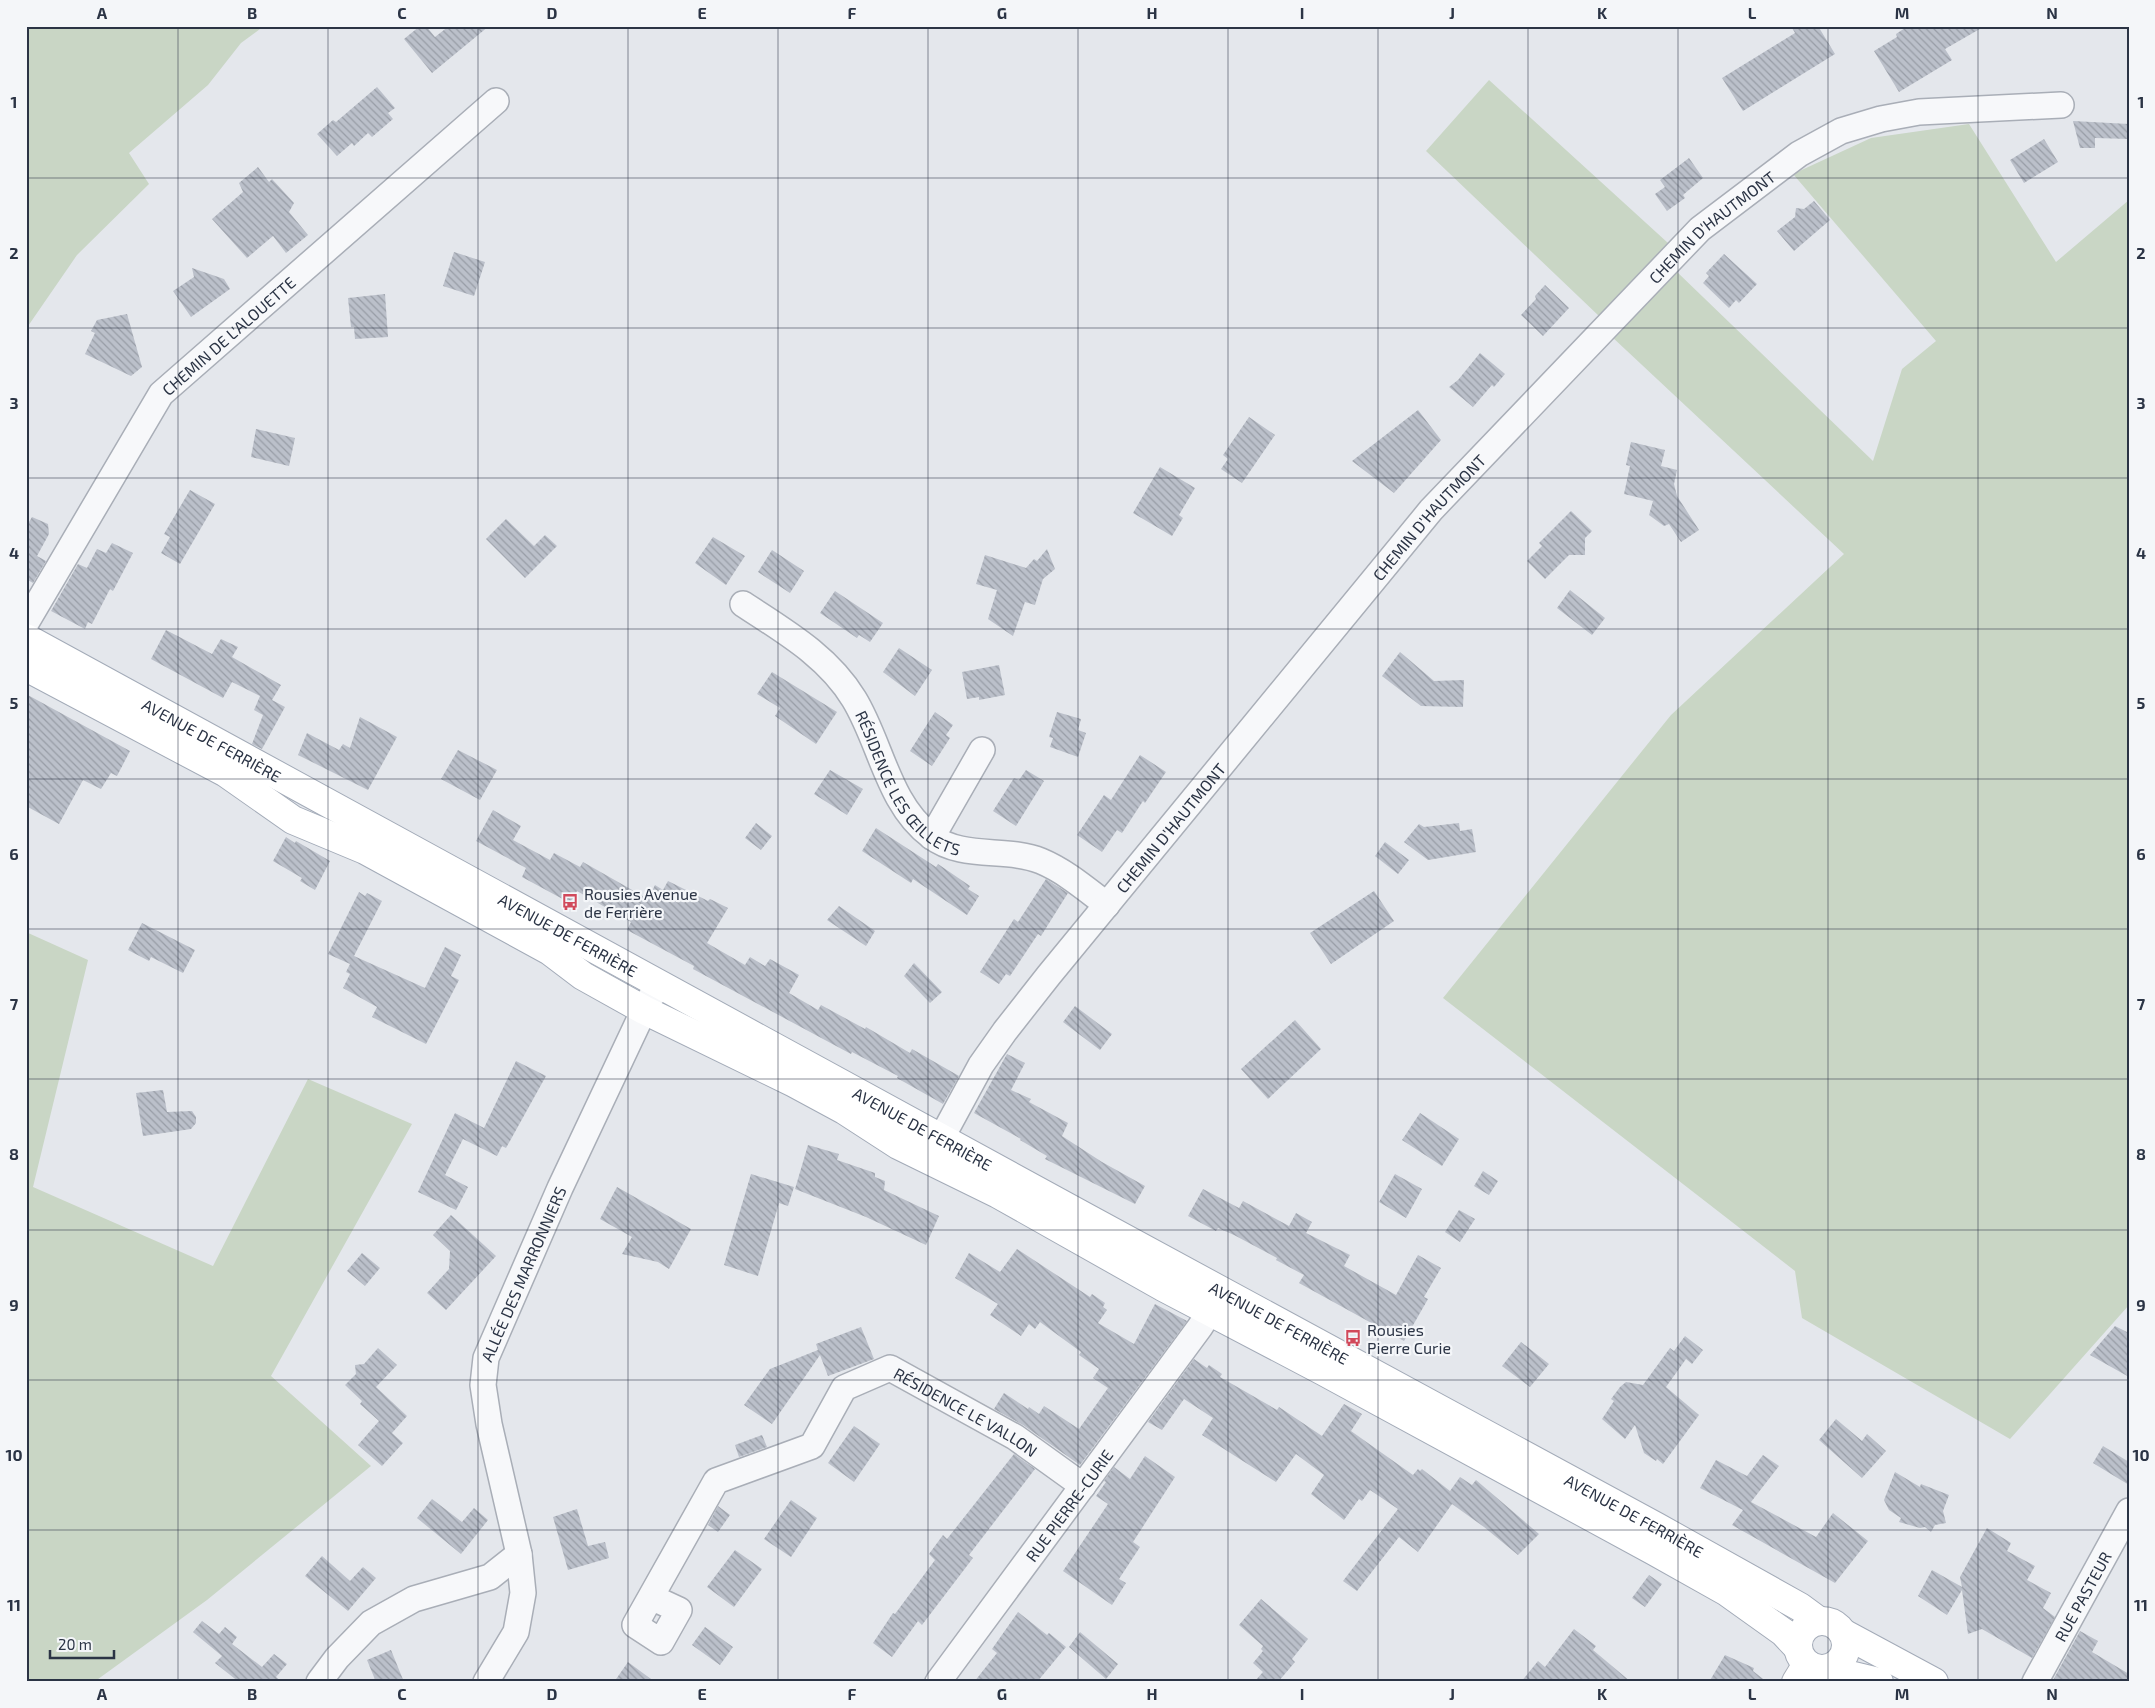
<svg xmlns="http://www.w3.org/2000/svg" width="2155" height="1708" font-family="'Exo 2',sans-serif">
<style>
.grass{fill:#c9d6c5}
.building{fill:url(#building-back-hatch)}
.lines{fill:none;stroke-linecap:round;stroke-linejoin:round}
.street-casing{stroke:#a9aeb7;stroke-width:28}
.secondary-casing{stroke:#a9aeb7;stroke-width:30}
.primary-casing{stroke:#a3abb8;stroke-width:30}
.street{stroke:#f7f8fa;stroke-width:25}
.secondary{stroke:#fff;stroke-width:28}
.primary{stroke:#fff;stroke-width:28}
.grid{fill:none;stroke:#2b3445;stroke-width:1;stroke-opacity:0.55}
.labels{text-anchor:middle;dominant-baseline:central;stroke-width:4.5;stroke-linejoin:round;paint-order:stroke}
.street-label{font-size:16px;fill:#2b3445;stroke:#f4f6f9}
.poi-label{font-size:16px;fill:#2b3445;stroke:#f4f6f9;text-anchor:start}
.neatline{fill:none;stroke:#2b3445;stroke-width:2}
.grid-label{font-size:16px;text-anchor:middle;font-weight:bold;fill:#2b3445}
</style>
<defs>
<pattern id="building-back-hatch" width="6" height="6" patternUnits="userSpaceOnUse" patternTransform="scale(1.25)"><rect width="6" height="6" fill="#bbc0ca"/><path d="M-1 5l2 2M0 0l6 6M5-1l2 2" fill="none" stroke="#989da6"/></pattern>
</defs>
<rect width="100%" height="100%" fill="#e4e7ec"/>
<!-- grass -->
<path class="grass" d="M26,26H264L241,43L208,85L129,153L149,184L77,255L26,329Z
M1489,80L1668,243L1600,317L1426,151Z
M1969,124L2056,262L2129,200V1305L2010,1439L1802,1318L1795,1271L1443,998L1671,715L1844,554L1611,336L1676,271L1873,461L1902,369L1936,341L1793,174L1871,138Z
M26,932L88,960L33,1187L213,1266L308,1079L412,1124L271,1376L371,1466L207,1600L94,1682H26Z"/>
<!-- building -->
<path class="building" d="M420,26H426L435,37L449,26H489L432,73L404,39Z
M1791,26H1818L1835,54L1743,111L1722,78L1795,33Z
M1908,26H1985L1945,49L1952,60L1899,92L1874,51L1897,37L1896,34Z
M377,87L395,108L388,113L393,119L372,137L368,133L354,146L352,143L337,156L317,134L333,120L336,122Z
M2073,121L2129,124V139L2095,138V148H2080Z
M2044,139L2058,162L2024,183L2010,160Z
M1689,158L1703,178L1683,195L1685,198L1667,211L1655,194L1665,187L1660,180Z
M258,167L269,182L272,179L294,203L289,212L308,235L286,253L273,236L247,258L212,219L243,192L239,183Z
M1814,201L1830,220L1794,251L1777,231L1795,217L1796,208L1804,209Z
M454,252L485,262L474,296L443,286Z
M1724,254L1757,284L1739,303L1736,300L1729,308L1703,283L1709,276L1706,273Z
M192,268L224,279L230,289L191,317L173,291L194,277Z
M1545,285L1569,308L1543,336L1521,315L1536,299L1535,296Z
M385,294L388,337L355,339L354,327H351L348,298Z
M127,314L142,367L131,376L85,354L95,333L91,331L97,320Z
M1480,353L1505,374L1494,387L1492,385L1473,407L1449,387L1458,380Z
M1418,410L1441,440L1394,493L1352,461Z
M1249,417L1275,435L1242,483L1221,469L1228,459L1223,455Z
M256,429L295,438L289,466L251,457Z
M1631,442L1665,450L1661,466L1677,470L1674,484L1677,496L1699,530L1681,542L1669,524L1664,526L1649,515L1653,501L1624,494L1630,466L1626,465Z
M1160,467L1195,488L1179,515L1183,518L1172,536L1133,513Z
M190,490L215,504L180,564L161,553L170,537L164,534Z
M1571,511L1592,531L1585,538V555H1569L1545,579L1527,561L1542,546L1539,543Z
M32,517L48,524L49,534L37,556L46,561L33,583L26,579V527Z
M506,519L534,546L545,535L557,546L525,578L486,539Z
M713,537L745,556L726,585L695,563Z
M112,543L133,553L113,591L110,589L92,624L88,622L85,629L51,611L78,564L87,568L97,549L106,553Z
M1047,549L1055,569L1043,579L1035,605L1025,602L1013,636L988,619L997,590L976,584L985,555L1026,568L1034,559L1037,561Z
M772,550L804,571L790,593L758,572Z
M1570,590L1605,618L1592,635L1557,608Z
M835,591L883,623L870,642L859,635L857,638L820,613Z
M166,630L212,654L221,639L238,647L232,657L281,685L272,700L285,707L262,749L252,744L263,715L254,710L260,696L232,682L223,698L151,659Z
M899,648L932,670L915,696L883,672Z
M1400,652L1434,681L1464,680L1463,707L1421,706L1382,676Z
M999,665L1005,695L979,700V697L967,699L962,672Z
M772,672L837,712L816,744L775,716L780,708L757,694Z
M26,694L130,751L117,776L111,773L101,789L83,780L59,824L26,806Z
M935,712L953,725L946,735L950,738L932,766L910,751Z
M1057,712L1081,719L1078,730L1086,733L1078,757L1050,747L1053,738L1049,737Z
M360,717L397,737L368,790L298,755L307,733L339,750L343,744L350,748Z
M458,750L497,770L480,800L441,779Z
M1140,755L1166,772L1145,803L1143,801L1122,833L1117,830L1102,852L1077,835L1104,795L1111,800Z
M830,770L863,789L847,815L814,794Z
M1026,770L1044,781L1016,826L993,811L1014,778L1019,780Z
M493,810L521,826L513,840L550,860L554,853L580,867L583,862L648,899L655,885L663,890L668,881L708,901L710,899L728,908L707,943L745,965L750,957L765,966L770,959L799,975L789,993L818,1010L821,1005L865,1029L866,1027L910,1053L912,1049L959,1076L943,1104L897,1078L898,1076L852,1052L851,1054L693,969L694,966L627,930L631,922L577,891L570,903L522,877L526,868L476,841Z
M756,823L772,836L761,850L745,838Z
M1459,823L1460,831L1472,829L1476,852L1428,860L1404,842L1419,824L1424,827Z
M876,828L936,867L938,864L970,886L968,889L979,896L967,915L913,879L911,883L862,851Z
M286,837L295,843L296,841L330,861L315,890L300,881L302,878L273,861Z
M1385,842L1409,860L1398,874L1375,856Z
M1046,879L1068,893L1041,936L1038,934L1010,976L1006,974L999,984L980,972L1014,919L1018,922Z
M1374,891L1394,921L1331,964L1310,933Z
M359,892L365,896L367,893L382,901L354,956L425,988L445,947L461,955L451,976L459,980L426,1044L372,1017L377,1007L343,988L350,974L346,972L350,964L328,954Z
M839,906L875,931L866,946L827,920Z
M142,923L195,950L183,973L151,957L149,961L128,950Z
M914,963L942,992L930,1003L904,976Z
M1075,1006L1112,1034L1100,1050L1063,1022Z
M1295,1020L1321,1049L1268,1099L1241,1069Z
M1007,1054L1025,1063L1011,1090L1031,1099L1029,1102L1068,1123L1062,1136L1102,1162L1145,1186L1135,1204L1045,1159L1047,1156L1020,1140L1021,1139L974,1113Z
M516,1061L546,1076L506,1148L502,1146L497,1156L463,1139L445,1175L468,1187L456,1210L418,1192L455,1113L484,1128Z
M163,1090L167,1112L192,1111L196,1117V1123L191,1129L143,1136L136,1093Z
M1420,1113L1459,1139L1442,1166L1402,1140Z
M808,1145L839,1154L837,1160L875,1173V1177L885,1181L884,1190L939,1216L926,1245L866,1217L795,1189Z
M1483,1171L1498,1181L1489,1195L1474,1186Z
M751,1174L794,1187L788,1206L779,1203L758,1276L724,1265Z
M1395,1174L1422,1189L1406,1218L1379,1202Z
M617,1187L691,1229L669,1269L658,1262L622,1254L632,1237L600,1219Z
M1203,1189L1239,1208L1243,1201L1289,1226L1296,1213L1312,1222L1306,1233L1350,1255L1344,1266L1396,1295L1418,1255L1441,1268L1424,1297L1428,1299L1404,1341L1299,1283L1304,1275L1276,1260L1277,1258L1234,1235L1218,1228L1216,1231L1188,1216Z
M1459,1210L1475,1219L1460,1242L1445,1232Z
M451,1215L496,1256L446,1310L427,1293L449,1269L450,1251L433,1235Z
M1017,1249L1090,1297L1092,1294L1105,1303L1103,1307L1107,1310L1098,1323L1134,1344L1155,1304L1187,1321L1080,1465L1023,1425L994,1409L1004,1393L1028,1409L1029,1407L1039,1414L1044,1406L1079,1429L1108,1388L1093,1378L1099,1369L1079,1355L1081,1352L1040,1322L1035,1329L1029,1324L1021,1336L990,1315L998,1304L955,1278L969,1253L1000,1272Z
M362,1253L380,1268L365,1286L347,1271Z
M2115,1326L2129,1333V1377L2090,1355Z
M861,1327L874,1359L828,1376L820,1355L772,1424L744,1405L770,1369L818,1350L816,1344Z
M1685,1336L1703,1350L1692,1364L1686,1359L1666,1387L1699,1415L1663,1464L1657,1459L1656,1461L1644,1453L1635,1425L1625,1439L1602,1419L1614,1401L1611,1399L1620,1387L1626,1382L1643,1385L1670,1348L1674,1351Z
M1521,1342L1549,1364L1530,1387L1502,1366Z
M378,1348L397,1365L376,1387L407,1416L392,1433L403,1443L382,1466L358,1445L379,1421L360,1404L362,1401L345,1385L356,1374L355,1365L364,1364Z
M1194,1359L1207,1368L1209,1365L1222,1374L1220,1377L1277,1410L1279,1407L1322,1436L1344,1404L1362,1414L1351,1431L1413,1475L1418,1469L1420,1471L1422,1469L1450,1491L1460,1477L1472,1485L1476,1480L1539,1534L1518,1555L1484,1527L1452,1504L1418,1552L1399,1537L1357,1591L1343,1581L1398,1509L1370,1490L1362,1501L1359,1499L1344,1520L1311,1494L1324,1475L1296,1454L1276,1482L1202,1435L1213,1418L1184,1399L1162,1430L1148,1422Z
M1836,1419L1862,1441L1867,1434L1886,1451L1862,1478L1819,1440Z
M854,1426L880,1444L854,1482L828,1463Z
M762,1435L767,1447L739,1457L735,1445Z
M2103,1446L2129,1462V1485L2093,1463Z
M1014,1454L1035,1469L969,1555L973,1558L922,1625L918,1621L892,1657L873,1643L893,1613L895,1614L935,1560L929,1554L943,1535L947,1539Z
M1763,1455L1779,1466L1751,1502L1816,1537L1833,1513L1868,1541L1835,1583L1732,1525L1743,1510L1700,1488L1716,1460L1747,1476Z
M1145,1456L1175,1477L1133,1542L1140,1547L1119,1579L1126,1583L1112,1605L1063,1571L1108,1504L1096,1496L1106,1482L1104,1481L1114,1467L1130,1479Z
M1895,1472L1920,1487L1921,1484L1949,1495L1943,1511L1946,1523L1935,1525L1931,1532L1925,1527L1920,1528L1899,1522L1901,1518L1889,1510L1884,1500Z
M432,1499L462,1522L474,1508L488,1520L461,1554L417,1518Z
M791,1500L817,1518L791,1557L764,1539Z
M718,1506L730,1515L718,1532L708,1525Z
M577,1509L588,1546L605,1542L609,1558L568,1570L553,1517Z
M1987,1528L2011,1543L2007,1551L2035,1566L2027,1580L2051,1593L2043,1608L2055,1617L2032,1658L1982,1629L1968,1634L1962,1590L1947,1615L1918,1596L1932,1570L1962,1587L1960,1577Z
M735,1550L762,1569L734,1607L707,1587Z
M322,1556L350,1581L363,1567L376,1578L348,1611L305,1576Z
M1649,1575L1662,1584L1645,1607L1632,1598Z
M1261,1599L1308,1639L1292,1659L1295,1662L1278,1682H1254L1263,1672L1253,1663L1263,1651L1261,1649L1263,1646L1239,1625Z
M1018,1612L1047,1635L1049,1633L1066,1647L1037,1682H974L997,1653L992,1649Z
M202,1621L219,1634L225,1627L237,1637L232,1644L262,1667L274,1654L287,1664L276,1677L282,1682H239L215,1663L222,1656L193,1632Z
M705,1627L733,1647L720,1665L692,1645Z
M1574,1629L1596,1646L1593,1650L1631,1682H1521L1538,1661L1545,1667Z
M2080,1631L2098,1641L2092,1652L2129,1674V1682H2052Z
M1080,1632L1118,1664L1106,1679L1069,1647Z
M391,1650L404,1682H376L367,1660Z
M1725,1655L1754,1668L1753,1671L1767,1682H1709Z
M628,1662L655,1682H614Z"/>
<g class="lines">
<!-- street casing -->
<g class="street-casing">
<g id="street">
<path id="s1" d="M743,604C784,631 828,656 854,699C881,743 888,804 931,836C962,860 1006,847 1041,861C1065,871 1086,889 1107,905"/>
<path id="s2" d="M26,623L161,394L496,101"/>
<path d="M932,837L982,750"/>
<path id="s3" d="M924,1149L935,1145L942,1137L981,1065L1005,1031L1049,975L1431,510L1700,229L1799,154L1841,131L1881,119L1919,112L2061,105"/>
<path id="s4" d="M651,1597L679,1610L661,1642L635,1625L716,1481L812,1446L844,1388L890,1368L1015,1437L1083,1486"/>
<path d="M319,1682L337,1658L371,1623L414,1599L490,1577L519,1554"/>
<path id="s5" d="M486,1682L516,1632L523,1593L519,1554L489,1424L483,1385L486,1358L560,1188L644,1010L653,993L665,987"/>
<path id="s6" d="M938,1682L1200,1327L1221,1294"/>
<path id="s7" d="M2035,1682L2129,1511"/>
</g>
</g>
<!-- secondary casing -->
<g class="secondary-casing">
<path id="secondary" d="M1796,1682L1807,1664"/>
</g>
<!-- primary casing -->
<g class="primary-casing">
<g id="primary">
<path id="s8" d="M26,638L1089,1219L1657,1527L1800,1607L1819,1621"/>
<path d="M26,667L226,773L293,820L365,850L550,951L583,976L644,1010L794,1083L844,1110L898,1145L998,1194L1163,1287L1323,1371L1654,1551L1727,1592L1783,1632L1798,1648"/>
<circle cx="1822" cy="1645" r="24"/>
<path d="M1843,1633L1934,1682"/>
<path d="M1825,1669L1879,1682"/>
</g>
</g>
<!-- street -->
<use href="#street" class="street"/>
<!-- secondary -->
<use href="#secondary" class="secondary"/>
<!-- primary -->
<use href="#primary" class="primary"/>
</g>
<!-- grid -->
<path class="grid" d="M178,26V1682M328,26V1682M478,26V1682M628,26V1682M778,26V1682M928,26V1682M1078,26V1682M1228,26V1682M1378,26V1682M1528,26V1682M1678,26V1682M1828,26V1682M1978,26V1682M26,178H2129M26,328H2129M26,478H2129M26,629H2129M26,779H2129M26,929H2129M26,1079H2129M26,1230H2129M26,1380H2129M26,1530H2129"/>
<!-- icons -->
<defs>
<g id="bus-bare" transform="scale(1.35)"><path d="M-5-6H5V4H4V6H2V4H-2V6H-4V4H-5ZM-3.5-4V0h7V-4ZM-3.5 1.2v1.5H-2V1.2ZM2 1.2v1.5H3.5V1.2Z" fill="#d1495b" stroke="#f4f6f9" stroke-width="2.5" paint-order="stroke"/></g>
</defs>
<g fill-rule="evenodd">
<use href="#bus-bare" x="570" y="902"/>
<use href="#bus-bare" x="1353" y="1338"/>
</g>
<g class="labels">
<!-- street labels -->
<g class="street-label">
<text stroke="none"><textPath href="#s3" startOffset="1218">CHEMIN D'HAUTMONT</textPath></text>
<text stroke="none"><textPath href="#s2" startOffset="355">CHEMIN DE L'ALOUETTE</textPath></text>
<text stroke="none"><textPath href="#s3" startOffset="812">CHEMIN D'HAUTMONT</textPath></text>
<text stroke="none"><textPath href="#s8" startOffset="212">AVENUE DE FERRIÈRE</textPath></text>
<text stroke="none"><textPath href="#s1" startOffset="250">RÉSIDENCE LES ŒILLETS</textPath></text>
<text stroke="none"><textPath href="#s3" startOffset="408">CHEMIN D'HAUTMONT</textPath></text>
<text stroke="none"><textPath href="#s8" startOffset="618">AVENUE DE FERRIÈRE</textPath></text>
<text stroke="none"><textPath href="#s8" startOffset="1022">AVENUE DE FERRIÈRE</textPath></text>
<text stroke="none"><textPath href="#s5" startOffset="429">ALLÉE DES MARRONNIERS</textPath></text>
<text stroke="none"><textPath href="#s8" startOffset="1428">AVENUE DE FERRIÈRE</textPath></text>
<text stroke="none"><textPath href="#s4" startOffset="570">RÉSIDENCE LE VALLON</textPath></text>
<text stroke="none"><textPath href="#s6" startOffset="220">RUE PIERRE-CURIE</textPath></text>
<text stroke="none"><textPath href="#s8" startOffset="1832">AVENUE DE FERRIÈRE</textPath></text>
<text stroke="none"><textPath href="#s7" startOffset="98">RUE PASTEUR</textPath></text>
</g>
<!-- poi labels -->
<g class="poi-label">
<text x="584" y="893">Rousies Avenue<tspan x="584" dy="18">de Ferrière</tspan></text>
<text x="1367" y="1329">Rousies<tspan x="1367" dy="18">Pierre Curie</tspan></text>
</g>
</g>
<!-- border -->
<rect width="2155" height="1708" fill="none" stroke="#f4f6f9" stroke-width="55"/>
<!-- scale -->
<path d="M50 1650v8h64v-8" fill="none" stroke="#2b3445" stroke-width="2.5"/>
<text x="58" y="1650" font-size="15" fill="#2b3445" stroke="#f4f6f9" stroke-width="4" paint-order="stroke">20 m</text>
<rect x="28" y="28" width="2100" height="1652" class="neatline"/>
<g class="grid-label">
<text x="102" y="19">A</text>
<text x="252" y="19">B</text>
<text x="402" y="19">C</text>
<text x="552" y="19">D</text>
<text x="702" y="19">E</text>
<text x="852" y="19">F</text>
<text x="1002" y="19">G</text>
<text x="1152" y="19">H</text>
<text x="1302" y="19">I</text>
<text x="1452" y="19">J</text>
<text x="1602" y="19">K</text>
<text x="1752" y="19">L</text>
<text x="1902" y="19">M</text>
<text x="2052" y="19">N</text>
<text x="14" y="108">1</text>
<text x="2141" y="108">1</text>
<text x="14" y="259">2</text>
<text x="2141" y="259">2</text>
<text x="14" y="409">3</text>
<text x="2141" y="409">3</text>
<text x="14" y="559">4</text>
<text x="2141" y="559">4</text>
<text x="14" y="709">5</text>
<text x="2141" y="709">5</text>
<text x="14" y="860">6</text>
<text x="2141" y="860">6</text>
<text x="14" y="1010">7</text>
<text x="2141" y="1010">7</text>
<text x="14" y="1160">8</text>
<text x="2141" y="1160">8</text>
<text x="14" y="1311">9</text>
<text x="2141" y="1311">9</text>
<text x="14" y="1461">10</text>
<text x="2141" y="1461">10</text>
<text x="14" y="1611">11</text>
<text x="2141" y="1611">11</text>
<text x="102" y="1700">A</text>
<text x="252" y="1700">B</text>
<text x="402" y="1700">C</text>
<text x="552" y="1700">D</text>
<text x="702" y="1700">E</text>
<text x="852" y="1700">F</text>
<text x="1002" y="1700">G</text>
<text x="1152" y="1700">H</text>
<text x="1302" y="1700">I</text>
<text x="1452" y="1700">J</text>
<text x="1602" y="1700">K</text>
<text x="1752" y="1700">L</text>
<text x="1902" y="1700">M</text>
<text x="2052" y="1700">N</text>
</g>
</svg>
